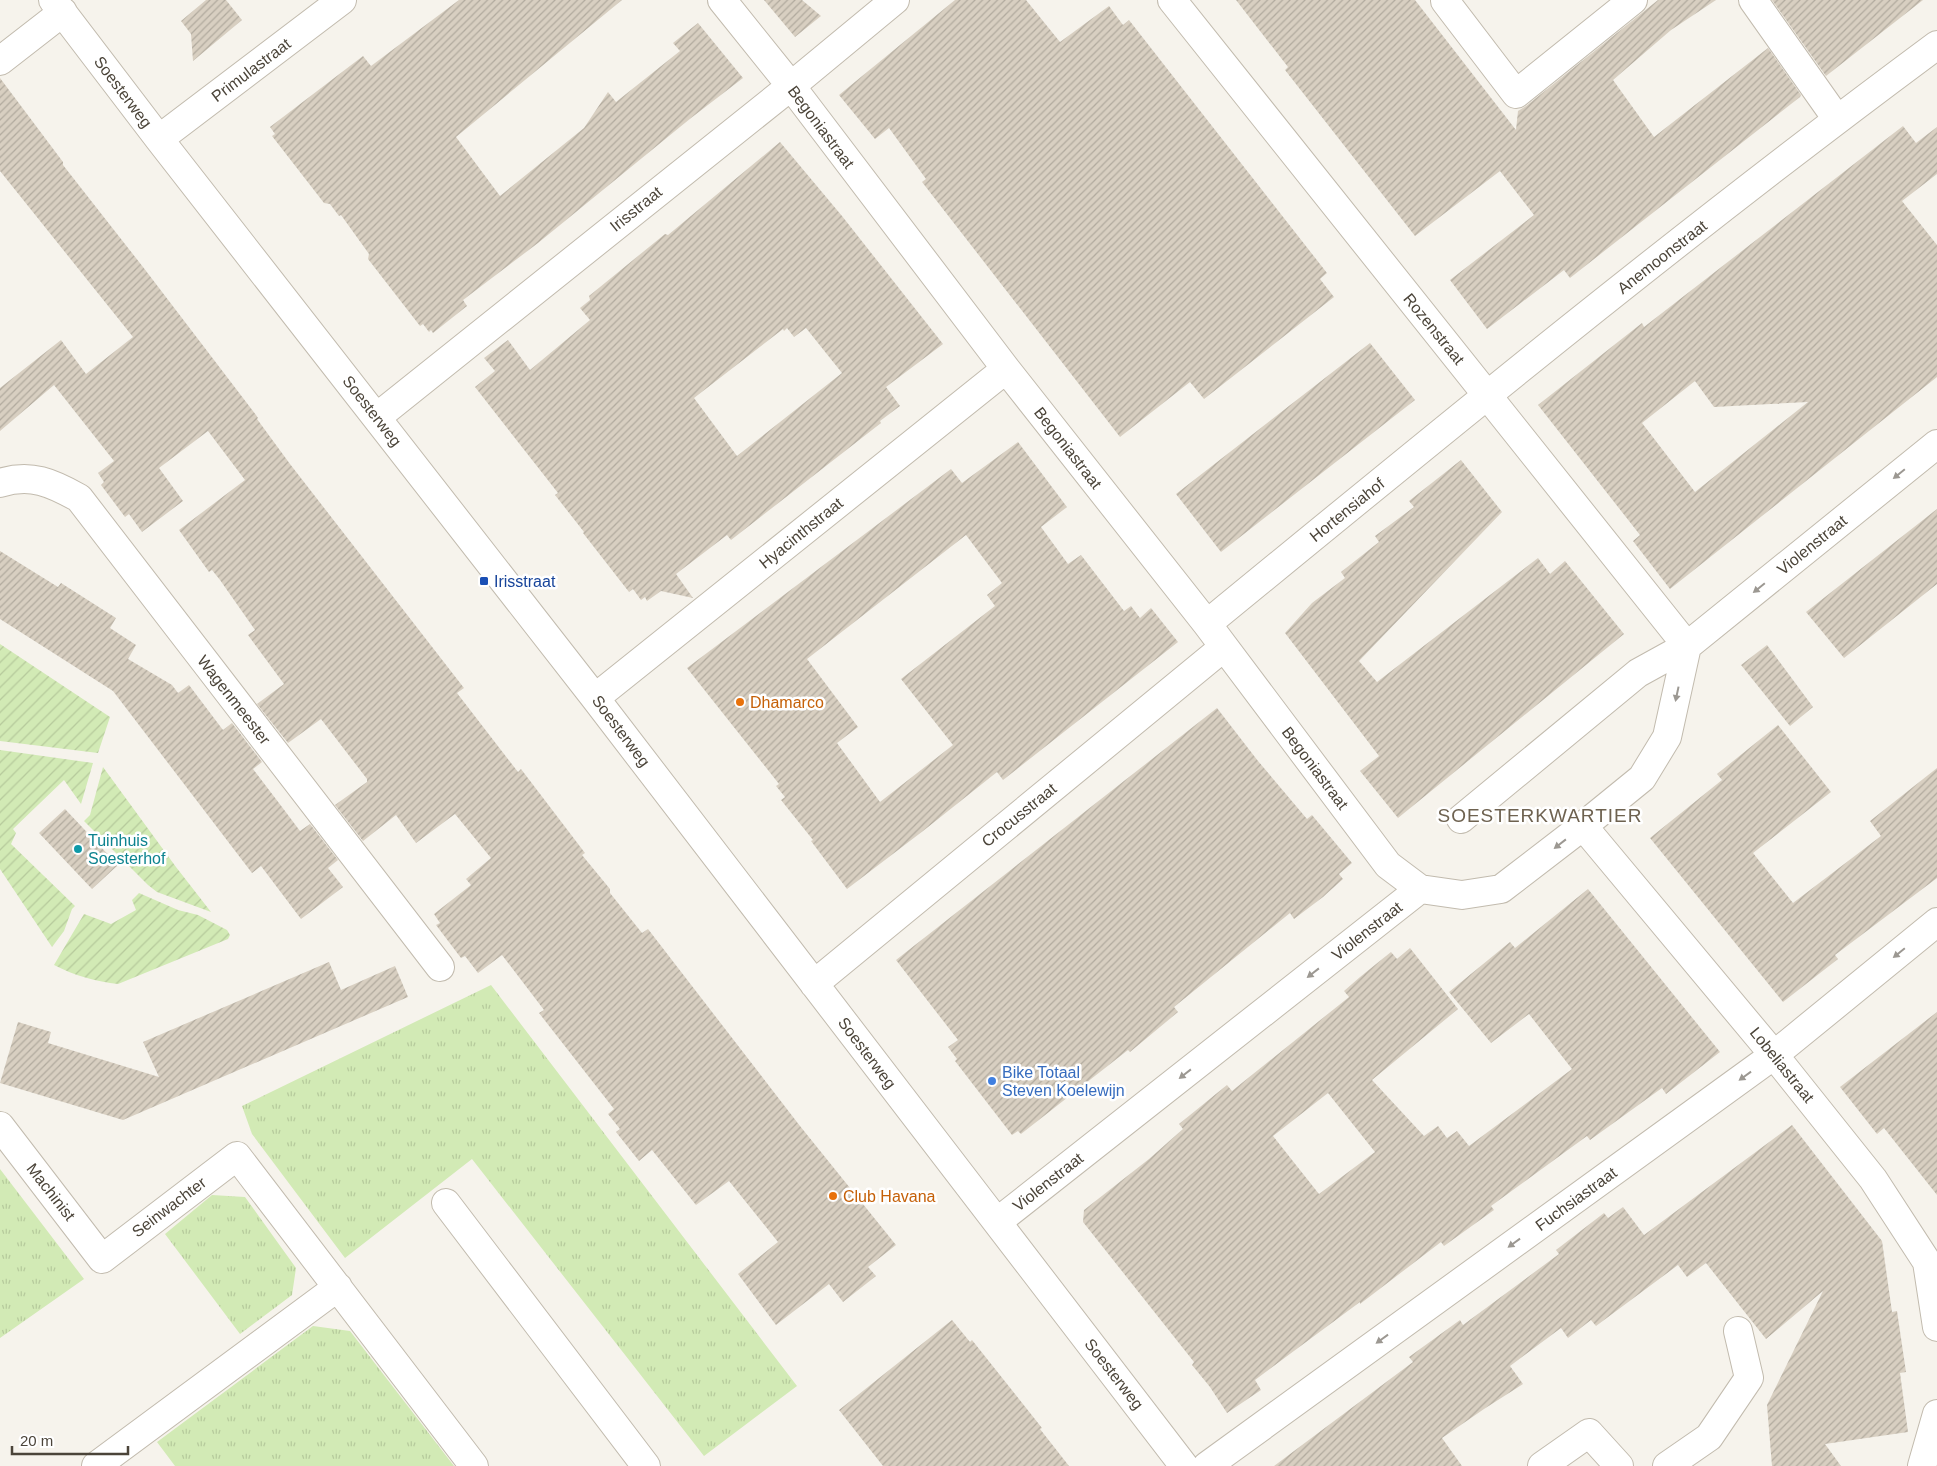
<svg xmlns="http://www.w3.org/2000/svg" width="1937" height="1466" font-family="Arial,sans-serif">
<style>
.grass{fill:url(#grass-tufts)}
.garden{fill:url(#garden-furrows)}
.building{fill:url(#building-hatch);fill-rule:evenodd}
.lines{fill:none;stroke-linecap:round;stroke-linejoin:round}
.minor-casing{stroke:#c2bbae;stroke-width:30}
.minor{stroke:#fff;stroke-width:28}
.oneway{fill:#9c9892}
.transit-dot{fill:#1a4fb4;stroke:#fff;stroke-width:2}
.food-dot{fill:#e8710a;stroke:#fff;stroke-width:2}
.culture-dot{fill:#0f9aa8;stroke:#fff;stroke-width:2}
.shop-dot{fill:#3f7fe0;stroke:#fff;stroke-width:2}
.labels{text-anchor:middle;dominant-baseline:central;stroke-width:5;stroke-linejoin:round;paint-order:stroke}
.street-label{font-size:16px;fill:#4b4439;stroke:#fff}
.transit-label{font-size:16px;fill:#164399;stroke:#fff;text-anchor:start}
.food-label{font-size:16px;fill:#c56008;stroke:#fff;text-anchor:start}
.culture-label{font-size:16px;fill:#0d838f;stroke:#fff;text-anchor:start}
.shop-label{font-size:16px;fill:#366cbe;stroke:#fff;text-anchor:start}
.quarter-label{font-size:19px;letter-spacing:1px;fill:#6e6250;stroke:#fff}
</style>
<defs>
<pattern id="grass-tufts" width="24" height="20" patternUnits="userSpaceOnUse" patternTransform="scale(1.25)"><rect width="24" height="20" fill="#d2eab5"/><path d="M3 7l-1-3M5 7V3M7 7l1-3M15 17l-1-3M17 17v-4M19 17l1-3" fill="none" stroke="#b6ca9c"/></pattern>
<pattern id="garden-furrows" width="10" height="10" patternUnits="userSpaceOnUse" patternTransform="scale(1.25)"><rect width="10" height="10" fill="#d2eab5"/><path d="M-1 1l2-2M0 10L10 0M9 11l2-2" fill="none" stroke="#b6ca9c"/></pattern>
<pattern id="building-hatch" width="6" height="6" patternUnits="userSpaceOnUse" patternTransform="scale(1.25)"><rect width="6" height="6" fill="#d8cfc1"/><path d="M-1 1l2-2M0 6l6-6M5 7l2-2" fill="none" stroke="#b1aa9e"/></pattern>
</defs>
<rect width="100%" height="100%" fill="#f6f3ec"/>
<!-- grass -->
<path class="grass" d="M491,985L797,1386L704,1456L472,1159L345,1258L252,1134L242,1106Z
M0,1169L84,1279L0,1338Z
M212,1195L245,1197L296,1268L292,1295L240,1334L165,1234Z
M313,1326L350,1331L454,1466H175L157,1442Z"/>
<!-- garden -->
<path class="garden" d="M0,644L110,717L98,753L0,741Z
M0,750L93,763L81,804L64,780L13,829L16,833L11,844L75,906L72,909L64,931L52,947L0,869Z
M103,767L176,867L211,912L157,892L148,885L84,821L90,815Z
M139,893L178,910L198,915L227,930L230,935L228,939L118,984C97,982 73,975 54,965L84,914L111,924L136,910L132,900Z"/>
<!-- building -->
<path class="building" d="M206,0H226L242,20L193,61L191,34L181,21Z
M459,0H622L456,137L500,196L584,128L608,92L616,102L680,51L673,43L698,23L743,78L691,118L538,243L463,300L467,306L433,333L431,330L429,332L423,324L420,326L368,259L369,254L341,215L339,216L330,204L324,203L272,136L275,134L270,127L363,56L371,66Z
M764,0H802L821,16L795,37Z
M955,0H1026L1060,42L1109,6L1123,25L1129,20L1327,273L1320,279L1334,297L1204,399L1190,382L1120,437L922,182L926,179L889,128L875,139L839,95Z
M1236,0H1415L1516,130L1518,111L1526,106L1658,0H1716L1671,30L1613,80L1654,137L1768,48L1801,95L1800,97L1570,278L1564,270L1487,329L1450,280L1534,215L1500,171L1415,236L1285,70L1288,67Z
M1772,0H1923L1826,76Z
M0,78L63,162V165L143,267L256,415L258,418L257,419L290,464L464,688L457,693L518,772L521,769L585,853L582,855L610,889V893L642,933L648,929L800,1126L896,1245L868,1267L876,1276L843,1302L829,1284L776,1325L738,1274L778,1242L729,1181L696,1205L652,1150L639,1161L616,1132L620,1129L608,1114L614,1109L539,1013L544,1010L502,955L478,973L465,956L461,958L436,925L440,923L434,914L471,885L466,879L491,858L455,814L416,843L396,815L363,841L335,805L367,782V779L321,719L288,743L257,704L284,684L248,635L255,630L220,580L212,570L209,572L179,530L245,480L208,431L159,468L183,501L142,532L129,514L125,517L101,485L104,482L98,473L114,461L54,385L0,431V388L61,340L86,374L133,337L0,171Z
M1903,126L1916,143L1937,127V174L1902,201L1937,245V377L1670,589L1633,541L1640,535L1538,405L1642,323L1644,327ZM1695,381L1714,407L1808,402L1695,492L1642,423Z
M780,142L842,216L943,344L886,387L900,406L880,421L881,423L731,540L727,535L676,574L693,598L661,591L647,601L645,597L641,600L633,589L629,592L583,533L584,532L555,495L558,493L475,387L495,371L484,358L508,340L530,370L590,320L580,308L590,300L589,296L665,234L668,235ZM787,328L794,337L806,328L842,373L737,456L694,398L783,329L784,331Z
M1370,343L1415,400L1221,552L1176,494Z
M1018,442L1067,507L1041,527L1068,564L1081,555L1124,611L1131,606L1140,618L1151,608L1178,642L1003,780L997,772L923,831L847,889L811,841L813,840L781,800L785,797L776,786L779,784L687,668L951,469L962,483ZM966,535L1002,583L987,595L995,606L901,679L953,745L880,802L837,743L858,727L807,659Z
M1461,460L1502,512L1359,661L1377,682L1538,558L1550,574L1565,561L1624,634L1398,818L1360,771L1379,756L1285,633L1312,603L1345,578L1341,572L1379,542L1375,536L1414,507L1409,501Z
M1937,509V584L1844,658L1806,612Z
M0,551L58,587L61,583L116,618L110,628L136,645L128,659L172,685L178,693L189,685L223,730L232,723L262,762L253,769L282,807L300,831L310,824L338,860L328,868L343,887L301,919L261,866L252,873L113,691L0,619Z
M1767,645L1813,707L1790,726L1741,665Z
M1217,708L1258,761L1307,819L1312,815L1352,863L1339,874L1343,879L1323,897L1294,919L1290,913L1174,1007L1178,1012L1130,1052L1128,1050L1021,1134L1018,1131L1012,1135L955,1061L957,1059L948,1047L958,1040L896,960Z
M1778,725L1831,792L1753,853L1793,903L1881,836L1870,821L1937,768V878L1835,955L1838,959L1783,1002L1650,838L1722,780L1717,774Z
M65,809L118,865L92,889L39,833Z
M1588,889L1720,1052L1666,1094L1662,1088L1590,1140L1587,1136L1491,1206L1494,1210L1444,1246L1441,1242L1360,1304V1302L1255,1380L1261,1390L1227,1413L1210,1387L1192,1365L1194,1362L1083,1222L1084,1210L1149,1159L1183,1129L1179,1124L1227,1085L1232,1091L1349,997L1344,991L1360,977L1391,952L1397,959L1410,948L1458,1009L1372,1080L1424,1136L1438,1126L1447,1138L1457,1131L1469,1146L1572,1069L1529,1014L1491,1043L1449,992L1510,942L1515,948ZM1328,1093L1375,1152L1319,1194L1273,1136Z
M329,962L341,990L395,966L408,997L123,1120L0,1083L18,1022L51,1032L48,1043L159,1077L143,1042Z
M1937,1012V1195L1884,1128L1877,1134L1840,1087Z
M1792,1125L1882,1241L1892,1312L1897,1311L1906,1372L1900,1373L1908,1432L1825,1444L1841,1466H1772L1767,1405L1823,1291L1766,1339L1706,1263L1687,1277L1678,1265L1596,1326L1591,1320L1568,1338L1561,1328L1510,1366L1523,1384L1484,1409L1442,1438L1462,1466H1274L1413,1362L1409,1357L1460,1320L1463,1325L1559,1254L1556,1250L1604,1213L1608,1218L1623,1207L1644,1235Z
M952,1320L970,1342L972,1340L1042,1428L1040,1429L1069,1466H883L839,1410Z"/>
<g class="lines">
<!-- minor casing -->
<g class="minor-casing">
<path id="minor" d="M53,0L159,139L595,698L1184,1466
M722,0L791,86L1006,369L1207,624L1388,865L1420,889
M1172,0L1687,646
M1753,0L1837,119
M1445,1L1516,94L1633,0
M0,61L63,12
M159,139L342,0
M377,417L791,86L895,0
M0,483C31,473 52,483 79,498L440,967
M1207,624C1447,427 1687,230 1937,45
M595,698L1006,369
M1461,819L1638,673L1687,646L1937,444
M1583,826L1774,1055L1873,1179L1927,1262L1937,1327
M814,984L1224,647
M0,1126L102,1259L237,1156L474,1466
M446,1203L646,1466
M997,1222L1420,889L1462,895L1501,889L1583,826L1642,778L1667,737L1687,646
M96,1466L338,1287
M1207,1466L1774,1055L1937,922
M1542,1466L1589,1433L1619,1466
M1667,1466L1709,1437L1749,1378L1738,1331
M1922,1466L1937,1414"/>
</g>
<!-- minor -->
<use href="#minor" class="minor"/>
</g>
<!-- one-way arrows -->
<defs><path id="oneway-solid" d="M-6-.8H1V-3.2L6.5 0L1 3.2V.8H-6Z" transform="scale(1.25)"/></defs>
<g class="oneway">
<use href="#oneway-solid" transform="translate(1899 474) rotate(141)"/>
<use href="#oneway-solid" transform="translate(1759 588) rotate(141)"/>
<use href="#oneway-solid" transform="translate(1677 694) rotate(102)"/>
<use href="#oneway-solid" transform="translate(1560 844) rotate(142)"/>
<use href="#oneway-solid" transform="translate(1899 953) rotate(141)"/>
<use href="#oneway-solid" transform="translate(1313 973) rotate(142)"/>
<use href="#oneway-solid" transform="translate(1185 1074) rotate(142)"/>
<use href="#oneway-solid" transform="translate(1745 1076) rotate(144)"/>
<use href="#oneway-solid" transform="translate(1514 1243) rotate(144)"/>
<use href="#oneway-solid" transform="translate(1382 1339) rotate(144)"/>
</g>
<!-- markers -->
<rect class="transit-dot" x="479" y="576" width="10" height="10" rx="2.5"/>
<g class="food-dot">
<circle cx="740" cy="702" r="5"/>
<circle cx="833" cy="1196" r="5"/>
</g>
<circle class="culture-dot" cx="78" cy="849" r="5"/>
<circle class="shop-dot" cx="992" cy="1081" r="5"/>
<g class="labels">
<!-- street labels -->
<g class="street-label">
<text transform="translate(251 70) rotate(-37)">Primulastraat</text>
<text transform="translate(123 92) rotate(53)">Soesterweg</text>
<text transform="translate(821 127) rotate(53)">Begoniastraat</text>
<text transform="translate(636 209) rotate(-39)">Irisstraat</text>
<text transform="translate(1662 257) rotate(-38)">Anemoonstraat</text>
<text transform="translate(1434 329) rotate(51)">Rozenstraat</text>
<text transform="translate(372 411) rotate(52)">Soesterweg</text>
<text transform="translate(1068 448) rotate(52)">Begoniastraat</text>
<text transform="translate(1347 510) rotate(-39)">Hortensiahof</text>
<text transform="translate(801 533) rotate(-39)">Hyacinthstraat</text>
<text transform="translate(1812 545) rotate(-39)">Violenstraat</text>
<text transform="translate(234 700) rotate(52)">Wagenmeester</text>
<text transform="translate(621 731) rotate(53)">Soesterweg</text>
<text transform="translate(1315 768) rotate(53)">Begoniastraat</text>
<text transform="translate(1019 815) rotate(-39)">Crocusstraat</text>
<text transform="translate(1367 931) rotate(-38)">Violenstraat</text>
<text transform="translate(867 1053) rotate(53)">Soesterweg</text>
<text transform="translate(1782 1065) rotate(51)">Lobeliastraat</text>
<text transform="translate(1048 1182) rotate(-38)">Violenstraat</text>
<text transform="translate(51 1192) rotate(52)">Machinist</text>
<text transform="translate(1576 1199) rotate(-36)">Fuchsiastraat</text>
<text transform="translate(169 1207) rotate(-37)">Seinwachter</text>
<text transform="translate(1114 1374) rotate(52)">Soesterweg</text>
</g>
<!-- transit labels -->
<g class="transit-label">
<text x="494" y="581">Irisstraat</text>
</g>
<!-- food labels -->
<g class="food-label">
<text x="750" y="702">Dhamarco</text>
<text x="843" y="1196">Club Havana</text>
</g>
<!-- culture labels -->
<g class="culture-label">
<text x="88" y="840">Tuinhuis<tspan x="88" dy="18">Soesterhof</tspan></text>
</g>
<!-- shop labels -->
<g class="shop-label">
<text x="1002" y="1072">Bike Totaal<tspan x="1002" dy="18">Steven Koelewijn</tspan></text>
</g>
<!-- quarter labels -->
<g class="quarter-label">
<text x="1540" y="815">SOESTERKWARTIER</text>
</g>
</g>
<!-- scale -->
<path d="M12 1446v8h116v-8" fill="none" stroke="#4b4439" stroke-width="2.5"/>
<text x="20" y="1446" font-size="15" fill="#4b4439" stroke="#ffffff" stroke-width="4" paint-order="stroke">20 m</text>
</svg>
